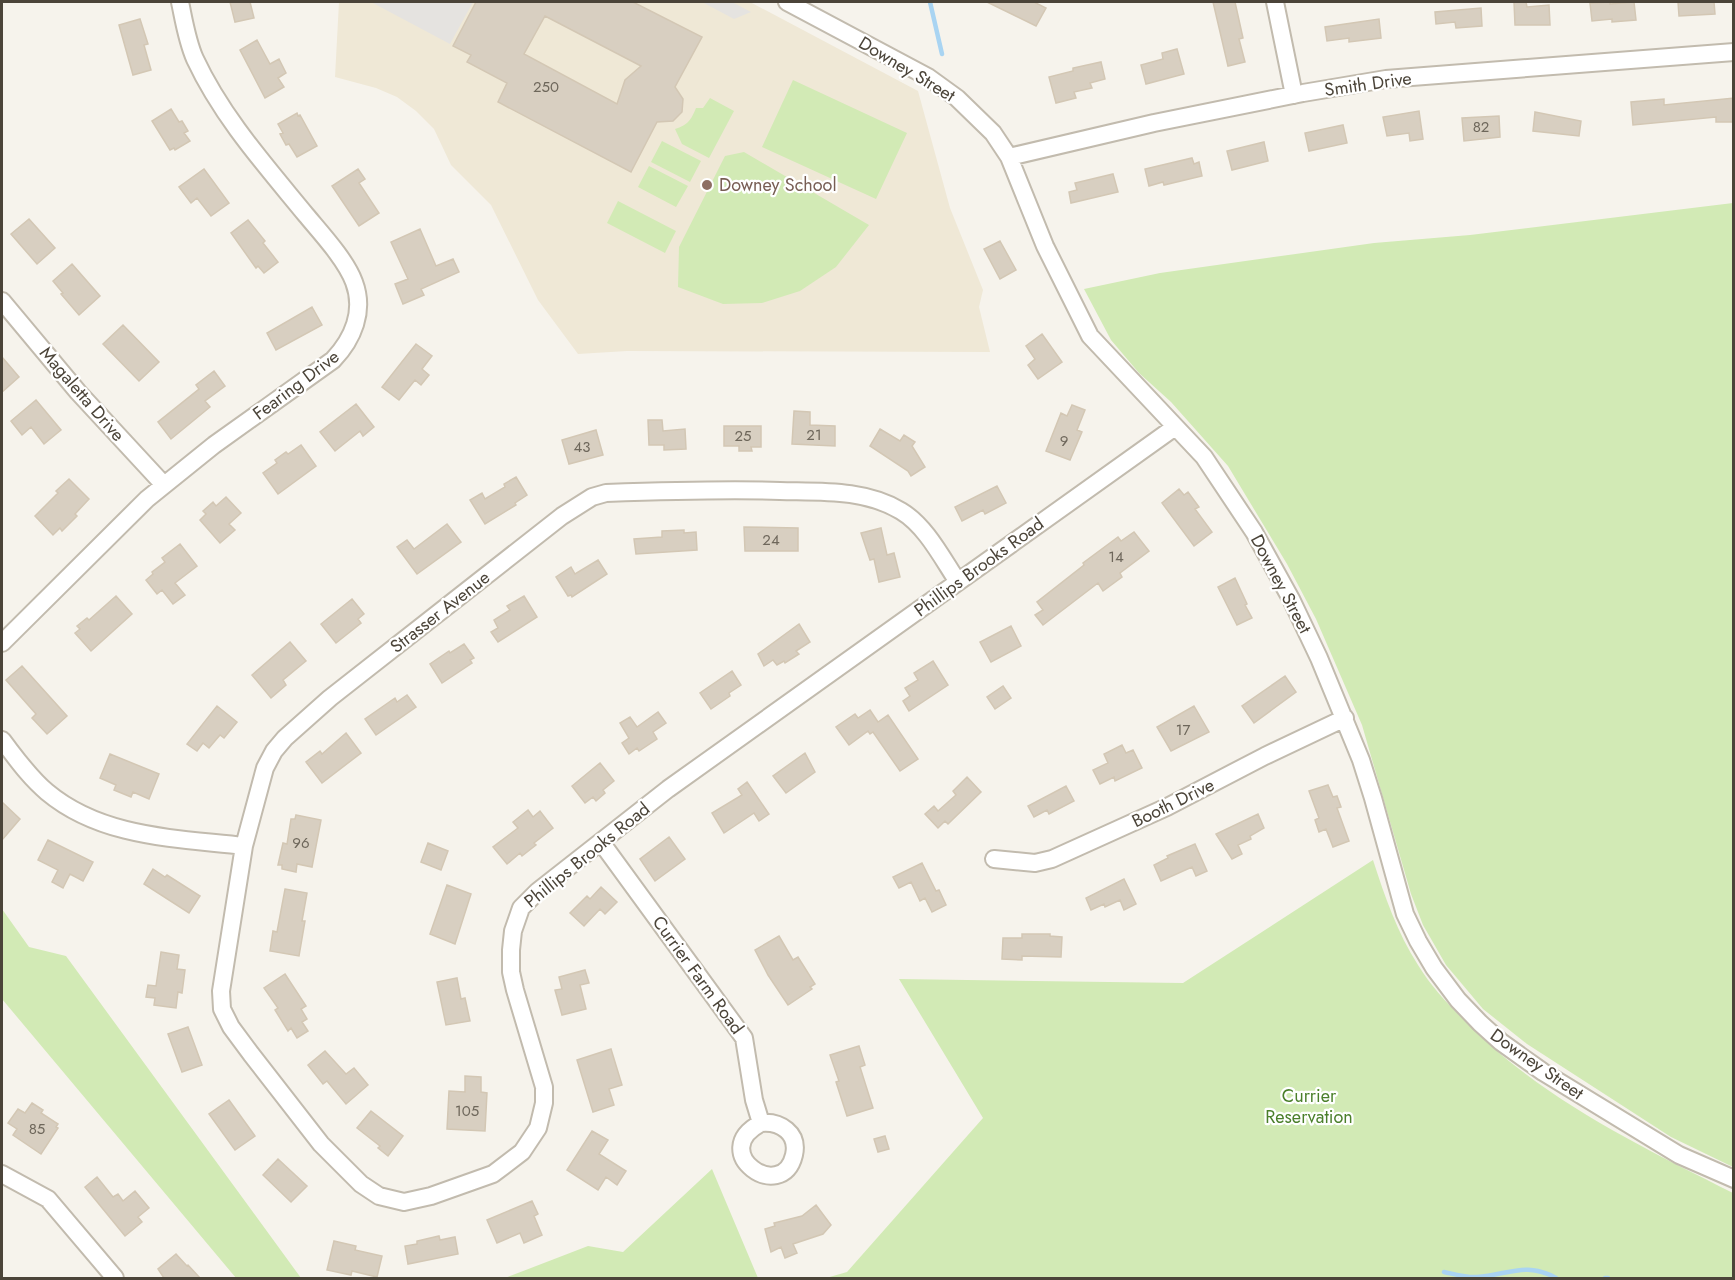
<svg xmlns="http://www.w3.org/2000/svg" width="1735" height="1280" font-family="Jost,sans-serif">
<style>
.education{fill:#efe8d6}
.green{fill:#d2eab5}
.parking{fill:#e5e3e0}
.lines{fill:none;stroke-linecap:round;stroke-linejoin:round}
.stream{stroke:#a9d4f2;stroke-width:4.5}
.building{fill:#d8cfc1;stroke:#d3c7b4;stroke-width:1.5;fill-rule:evenodd}
.minor-casing{stroke:#c2bbae;stroke-width:20}
.minor{stroke:#fff;stroke-width:16}
.education-dot{fill:#8d6e63;stroke:#fff;stroke-width:2}
.labels{text-anchor:middle;dominant-baseline:central;stroke-width:4.5;stroke-linejoin:round;paint-order:stroke}
.number-label{font-size:15px;fill:#6e675b}
.street-label{font-size:18px;fill:#4b4439;stroke:#fff}
.education-label{font-size:18px;fill:#785e54;stroke:#fff;text-anchor:start}
.park-label{font-size:18px;fill:#4a7f2a;stroke:#fff}
</style>
<rect width="100%" height="100%" fill="#f6f3ec"/>
<!-- education -->
<path class="education" d="M339,2H750L918,91L950,208L983,290L979,307L990,352L627,351L578,354L538,300L491,205L451,165L434,129L416,111L397,97L376,88L335,77Z"/>
<!-- green -->
<path class="green" d="M793,80L907,133L876,199L762,147Z
M710,98L734,111L709,158L682,144L675,129C688,125 691,120 696,108H703Z
M662,141L701,161L690,182L651,162Z
M744,152L869,225L836,267L800,291L762,303L723,304L678,287L679,247L725,156Z
M649,166L688,186L676,207L638,187Z
M618,201L676,231L665,253L607,223Z
M1733,203H1734L1733,1167L1671,1137L1527,1044L1483,1009L1446,965L1423,925L1411,894L1362,725L1316,619L1287,564L1228,466L1171,402L1139,373L1111,340L1084,289L1160,273L1374,243L1470,235Z
M1373,860C1385,897 1397,932 1418,965C1430,985 1446,1002 1462,1018C1538,1097 1636,1144 1733,1193V1278H826L847,1272L983,1118L899,979L1183,983Z
M2,909L29,947L66,956L301,1278H236L2,999Z
M712,1169L758,1278H505L588,1246L623,1252Z"/>
<!-- parking -->
<path class="parking" d="M371,2H473L450,44Z
M702,2H732L751,12L734,19Z"/>
<g class="lines">
<!-- stream -->
<path class="stream" d="M930,2L942,54
M1444,1272C1454,1274 1467,1278 1477,1277C1508,1275 1526,1261 1556,1278
M1605,1278H1608"/>
</g>
<!-- building -->
<path class="building" d="M230,2H250L254,18L235,22Z
M476,2H633L702,37L675,87L683,99L682,112L673,121L657,122L631,172L498,102L507,83L467,62L471,55L453,46ZM545,16L641,66L625,80L617,104L524,54Z
M987,2H1034L1046,8L1036,26Z
M1213,2H1235L1243,38L1239,39L1245,62L1228,66Z
M1514,2H1526L1527,7L1549,5L1550,25H1515Z
M1610,2V4L1634,2L1636,20L1612,22V19L1592,21L1590,3Z
M1678,2H1714L1715,14L1679,16Z
M1481,8L1482,26L1456,28L1455,22L1436,24L1435,12Z
M140,19L148,44L144,45L151,70L133,75L119,25Z
M1379,19L1381,38L1349,42V38L1327,41L1325,27Z
M257,40L270,64L279,59L286,73L278,78L284,87L265,98L240,50Z
M1177,49L1184,74L1146,84L1141,65L1163,59L1162,53Z
M1101,62L1105,79L1090,83L1092,88L1074,92L1076,98L1056,103L1049,77L1073,71V68Z
M1734,98V122H1716V117L1633,125L1631,102L1664,99V105Z
M171,109L179,122L182,121L188,131L184,133L190,141L175,150L174,148L170,150L152,121Z
M1419,111L1423,139L1410,141L1409,133L1387,136L1383,117Z
M1535,112L1581,121L1579,136L1533,131Z
M297,113L298,116L300,115L317,146L297,157L289,144L286,145L280,134L283,133L278,124Z
M1499,116L1500,137L1464,141L1462,118Z
M1343,125L1347,143L1309,151L1305,133Z
M1264,142L1268,161L1232,170L1227,151Z
M1192,158L1194,164L1199,162L1202,176L1164,185L1163,182L1149,186L1145,169Z
M204,169L229,203L211,216L197,198L191,203L179,187Z
M358,169L365,179L359,183L379,213L359,226L332,186Z
M1113,174L1118,192L1071,203L1069,192L1077,190L1075,183Z
M29,219L55,248L37,264L11,234Z
M248,220L265,241L263,243L278,262L264,273L258,266L256,268L231,233Z
M420,229L436,266L453,259L459,272L421,289L424,295L403,304L395,284L408,279L391,242Z
M1000,241L1016,270L1000,279L984,249Z
M72,264L100,296L79,315L61,294L63,293L53,281Z
M312,307L322,325L276,350L267,333Z
M123,325L159,362L139,381L103,344Z
M1042,334L1062,362L1038,379L1028,365L1035,359L1026,346Z
M416,344L432,356L422,369L429,375L421,385L415,380L399,400L382,387Z
M2,357L19,377L2,392Z
M214,371L225,386L205,401L210,407L171,439L158,422L199,389L196,385Z
M36,400L61,430L44,444L31,427L22,435L11,421Z
M356,404L374,427L363,436L360,431L335,451L320,432Z
M1072,405L1085,410L1077,430L1082,432L1070,460L1046,451L1061,413L1067,416Z
M794,411L810,412V425L835,426V446L792,444Z
M648,420H662L663,431L685,429L686,449L664,450V445H649Z
M724,426H761V447H751L752,451H739V446H724Z
M880,429L900,441L904,435L915,442L912,446L925,467L911,476L908,471L870,446Z
M596,430L603,455L569,464L562,440Z
M301,445L316,466L278,494L263,473L277,463L275,460L286,452L288,454Z
M516,477L527,495L515,503L516,505L485,524L470,500L482,493L485,499L505,487L504,484Z
M69,479L89,499L75,514L77,516L62,531L60,528L53,535L35,516L58,493L56,491Z
M997,486L1006,503L985,514L983,510L962,521L955,507Z
M1179,489L1184,495L1188,492L1199,507L1195,509L1212,532L1194,546L1162,503Z
M226,497L241,513L229,524L235,530L220,543L200,520L206,514L203,511L213,502L216,506Z
M447,524L461,542L417,574L397,547L407,540L414,549Z
M744,527L798,528V551H745Z
M881,528L887,555L894,553L900,577L879,582L874,559L870,560L861,533Z
M684,530V533L696,532L697,550L636,554L634,539L662,537V531Z
M1134,532L1149,551L1120,573L1122,577L1103,591L1098,583L1043,625L1035,615L1043,610L1037,602L1084,565L1083,563L1118,537L1121,541Z
M180,544L197,566L175,583L185,595L173,604L162,590L157,594L146,580L153,574L152,572L165,562L162,558Z
M598,560L607,574L572,597L571,595L568,596L556,577L571,567L575,574Z
M1235,578L1247,604L1245,605L1252,618L1237,625L1218,587Z
M116,596L132,614L91,651L75,633L80,629L77,626L87,618L89,620Z
M524,596L537,617L498,642L491,632L498,628L494,620L510,610L507,606Z
M352,599L364,614L358,619L361,623L336,643L321,624Z
M799,624L810,642L796,651L799,654L785,663L784,661L777,665L773,660L764,666L758,654Z
M1011,626L1021,646L991,662L980,642Z
M290,642L306,661L283,680L286,685L271,698L252,675Z
M464,644L474,658L470,660L472,663L442,683L430,664L449,651L450,653Z
M933,661L948,685L909,711L903,701L910,696L905,688L918,680L914,673Z
M22,666L67,716L47,734L32,718L36,714L6,680Z
M732,671L741,685L729,693L730,696L711,709L700,693Z
M1285,676L1296,692L1254,723L1242,706Z
M1003,686L1011,698L995,709L987,697Z
M407,695L416,707L376,735L365,719L395,698L397,702Z
M217,706L237,722L224,738L220,735L209,748L203,743L197,751L187,744Z
M1194,706L1209,732L1171,751L1157,727Z
M870,710L878,722L888,715L918,759L900,771L873,732L870,734L868,731L849,745L836,727L855,714L858,718Z
M658,712L666,723L653,732L657,739L639,751L637,748L629,754L622,743L629,738L620,723L630,717L637,727Z
M346,733L361,753L322,783L306,762L320,751L322,754Z
M1122,745L1126,753L1133,750L1142,768L1115,781L1114,777L1100,784L1093,770L1108,763L1104,754Z
M805,753L815,772L786,793L773,776Z
M110,754L159,774L149,799L133,792L131,797L114,790L116,785L100,778Z
M600,763L614,781L603,790L605,793L596,801L593,797L585,803L572,786Z
M967,777L981,792L948,824L945,821L938,828L925,814L934,806L938,811L956,795L953,791Z
M747,782L769,814L759,821L754,813L724,833L712,813L742,795L738,789Z
M1328,785L1333,797L1337,796L1341,807L1337,808L1349,841L1333,847L1326,829L1319,832L1315,820L1319,818L1309,791Z
M1066,786L1074,801L1049,814L1047,810L1034,817L1028,806Z
M2,802L20,819L2,840Z
M528,810L533,817L540,811L553,828L534,843L536,845L522,856L520,853L507,864L493,847L518,828L513,822Z
M1258,814L1264,828L1250,836L1251,839L1238,845L1242,854L1232,859L1216,834Z
M296,815L321,820L312,867L297,864L296,872L282,869V865H278L283,843L287,844L291,819H295Z
M669,837L685,859L655,881L640,859Z
M48,840L93,862L83,881L70,874L63,888L52,882L58,870L38,860Z
M428,843L448,851L441,870L421,862Z
M1195,844L1207,871L1196,876L1192,867L1161,881L1154,865L1168,858L1167,856Z
M922,863L936,891L939,890L946,905L932,912L925,898L920,901L911,882L899,888L893,877Z
M153,869L165,877L167,875L200,896L189,913L144,884Z
M1124,879L1136,904L1124,910L1120,900L1105,907L1104,904L1091,910L1086,898Z
M447,885L471,894L455,944L430,934Z
M601,887L617,902L605,914L600,909L584,926L570,913L587,896L590,899Z
M285,889L307,893L302,921H305L299,956L270,951L273,931L277,932Z
M1022,934H1050V936L1062,937L1061,957L1022,956V960L1002,959L1003,938H1022Z
M779,936L793,960L798,957L815,984L810,987L812,989L788,1005L768,975L755,950Z
M161,952L179,955L177,969L185,970L182,993L178,992L176,1008L154,1005L155,998L146,997L148,985L156,986Z
M585,970L589,983L580,985L586,1009L562,1015L555,990L562,989L559,977Z
M285,974L306,1006L301,1009L307,1019L302,1022L308,1031L297,1038L291,1028L288,1031L275,1010L278,1008L264,988Z
M457,978L461,999L465,998L470,1021L446,1025L437,982Z
M188,1027L202,1065L182,1072L168,1034Z
M859,1046L865,1065L860,1067L873,1108L847,1116L836,1082L839,1081L830,1055Z
M611,1049L622,1085L609,1089L614,1105L593,1112L577,1060Z
M325,1051L346,1074L354,1068L368,1085L346,1104L327,1081L323,1084L308,1065Z
M465,1076L481,1077V1092L487,1093L485,1131L447,1129L449,1091L465,1092Z
M229,1100L255,1136L235,1150L209,1114Z
M32,1103L43,1110L41,1113L58,1124L56,1127L58,1128L41,1154L13,1135L17,1129L8,1123L18,1109L25,1113Z
M371,1111L403,1136L388,1156L378,1148L380,1146L357,1128Z
M592,1131L608,1140L599,1154L626,1171L617,1185L606,1177L598,1190L567,1170Z
M885,1136L889,1149L878,1152L874,1139Z
M278,1159L307,1186L291,1202L263,1175Z
M97,1177L113,1197L118,1194L123,1201L135,1191L149,1208L138,1217L142,1222L125,1236L85,1187Z
M532,1201L538,1214L534,1216L542,1235L524,1243L520,1233L497,1243L487,1220Z
M816,1205L831,1225L823,1234L793,1244L797,1253L785,1258L781,1247L771,1252L765,1229L775,1226L774,1223L802,1216Z
M439,1236L440,1240L455,1237L458,1254L408,1264L405,1246L417,1244V1241Z
M334,1241L356,1246L355,1250L382,1256L377,1277L352,1271L351,1275L327,1270Z
M176,1254L187,1266L188,1265L200,1278H164L158,1269Z"/>
<g class="lines">
<!-- minor casing -->
<g class="minor-casing">
<path id="minor" d="M787,2L928,77L957,98L993,133L1009,157L1045,246L1090,336L1204,457L1254,532L1291,599L1319,658L1361,760L1373,798L1405,914L1418,941L1434,968L1458,1000L1480,1023L1501,1042L1543,1072L1679,1155L1734,1179
M1275,2L1294,95
M1009,157L1154,123L1303,93L1386,79L1734,52
M2,301L78,392L164,485
M2,643L147,499L214,445L333,360C353,339 365,311 354,282C346,260 321,233 306,215C266,166 222,117 195,59C187,41 184,21 180,2
M2,740C16,758 29,777 47,792C102,838 176,838 244,846L265,768L274,751L285,738L330,698L562,516L592,497L606,493C664,491 722,489 780,491C820,492 865,489 901,511C926,526 942,558 958,582
M601,842L744,1038L754,1100L761,1123C706,1152 782,1205 794,1155C799,1133 780,1121 761,1123
M244,846L221,991L222,1009L231,1027L251,1054L321,1144L361,1184L379,1196L404,1202L431,1196L493,1174L522,1152L538,1128L544,1103V1087L515,990L511,972V950L513,931L521,908L538,891L668,789L1175,427
M994,859L1035,863L1052,859L1167,807L1265,756L1345,718
M2,1174L48,1199L115,1278"/>
</g>
<!-- minor -->
<use href="#minor" class="minor"/>
</g>
<!-- markers -->
<circle class="education-dot" cx="707" cy="185" r="6"/>
<g class="labels">
<!-- number labels -->
<g class="number-label">
<text x="546" y="87">250</text>
<text x="1481" y="127">82</text>
<text x="814" y="435">21</text>
<text x="743" y="436">25</text>
<text x="1064" y="441">9</text>
<text x="582" y="447">43</text>
<text x="771" y="540">24</text>
<text x="1116" y="557">14</text>
<text x="1183" y="730">17</text>
<text x="301" y="843">96</text>
<text x="467" y="1111">105</text>
<text x="37" y="1129">85</text>
</g>
<!-- street labels -->
<g class="street-label">
<text transform="translate(907 69) rotate(31)">Downey Street</text>
<text transform="translate(1368 84) rotate(-8)">Smith Drive</text>
<text transform="translate(296 385) rotate(-37)">Fearing Drive</text>
<text transform="translate(82 394) rotate(49)">Magaletta Drive</text>
<text transform="translate(979 567) rotate(-36)">Phillips Brooks Road</text>
<text transform="translate(1281 584) rotate(62)">Downey Street</text>
<text transform="translate(440 612) rotate(-38)">Strasser Avenue</text>
<text transform="translate(1173 803) rotate(-26)">Booth Drive</text>
<text transform="translate(587 855) rotate(-39)">Phillips Brooks Road</text>
<text transform="translate(698 975) rotate(54)">Currier Farm Road</text>
<text transform="translate(1537 1064) rotate(35)">Downey Street</text>
</g>
<!-- education labels -->
<g class="education-label">
<text x="719" y="185">Downey School</text>
</g>
<!-- park labels -->
<g class="park-label">
<text x="1309" y="1096">Currier<tspan x="1309" dy="21">Reservation</tspan></text>
</g>
</g>
<!-- border -->
<rect width="1735" height="1280" fill="none" stroke="#4b4439" stroke-width="6"/>
</svg>
